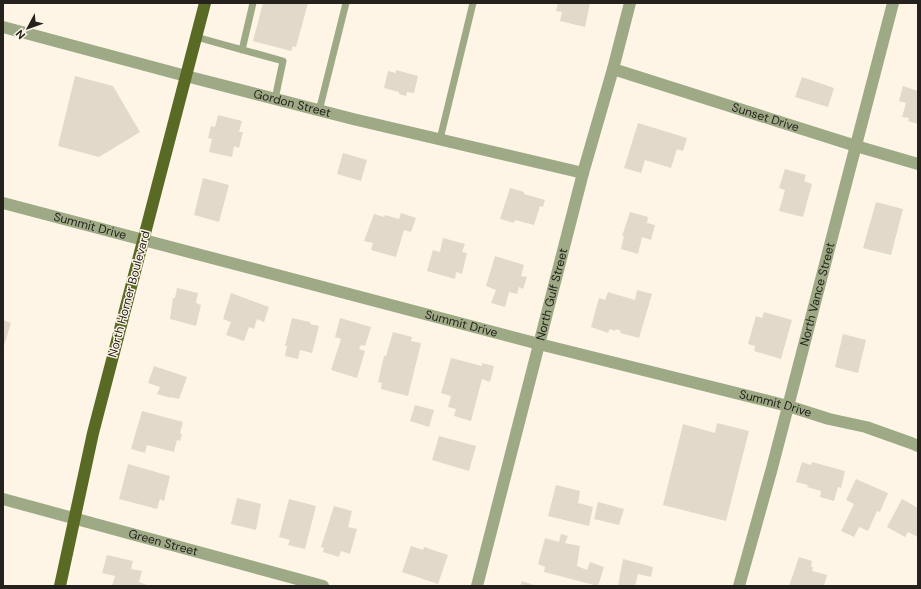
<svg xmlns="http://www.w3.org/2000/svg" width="921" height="589" font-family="'DM Sans',sans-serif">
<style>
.building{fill:#e2d9cb}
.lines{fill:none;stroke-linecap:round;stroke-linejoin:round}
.lane{stroke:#9eaa86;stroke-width:7}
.street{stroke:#9eaa86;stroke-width:12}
.primary{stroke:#586a24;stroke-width:12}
.labels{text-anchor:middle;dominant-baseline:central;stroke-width:3;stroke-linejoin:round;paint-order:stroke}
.street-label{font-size:12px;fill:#25221d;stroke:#fef5e7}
</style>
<rect width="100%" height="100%" fill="#fef5e7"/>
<!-- building -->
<path class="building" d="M263,3H308L296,47L293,46L291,51L253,41Z
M558,3H590L585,27L560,21L562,12L556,11Z
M396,70L418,76L414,93L407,92L406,96L399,94V92L384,88L388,71L396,73Z
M75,76L113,86L140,132L99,157L58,146Z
M802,77L834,88L828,107L795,97Z
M903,86L918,91V124L908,121L909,118L902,117L906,103L899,101Z
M218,115L242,121L239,132H243L239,148L234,146L232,157L209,152L212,139L208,138L211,126L215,127Z
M638,123L687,138L683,151L677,149L671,168L645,160L641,173L624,168Z
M343,153L367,160L361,181L337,174Z
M785,169L806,175L804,181L812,184L803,217L779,211L785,190L779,188Z
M203,178L229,185L219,222L194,215Z
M510,188L524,192V194L545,200L543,207L540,206L534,225L515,220L514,223L500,219Z
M876,202L903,209L891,255L863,248Z
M630,212L648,217L647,223L655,225L651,240L642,237L638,254L621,249L624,236H622Z
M401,213L416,218L411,232L404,230L396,257L371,250L373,243L364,241L374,214L384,217L385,215L399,219Z
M443,238L465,244L462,252L467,253L462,274L456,272L455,279L427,271L433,250L440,252Z
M495,256L524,265L521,276L527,277L523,289L519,287L517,294L509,292L505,307L491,303L496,290L486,286Z
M177,288L198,293L196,303L201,305L196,326L170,319L173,298H175Z
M637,290L652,294L639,338L620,333L621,331L616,329L615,331L610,329L608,333L591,327L599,298L605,300L608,292L635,300Z
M231,293L269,307L264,322L257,319L254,329L249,327L244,341L226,335L231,322L223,319Z
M764,312L792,320L781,359L754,351L755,346L748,344L756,316L762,318Z
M292,318L310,322V324L319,326L312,353L300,350L298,359L285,356L287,346H285Z
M340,318L371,327L365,346L361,345L359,349L365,351L357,378L331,370L341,339L335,337Z
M3,320L11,323L3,349Z
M393,332L412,337L411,341L421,343L408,396L381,389L382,383L378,382L384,356H386Z
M843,334L866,340L858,373L835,367Z
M451,358L482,366V363L494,366L490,382L482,379L471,421L454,416L456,409L448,407L451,396L441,393Z
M154,366L187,377L179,399L171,397V398L157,394L160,387L148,383Z
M415,405L434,410L429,427L410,421Z
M142,411L183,422L180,433L182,434L180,441L177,440L174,452L147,445L145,453L131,449Z
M717,423L749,431L726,521L663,505L683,424L715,433Z
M439,436L476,446L469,471L432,460Z
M802,462L811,465L812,462L845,471L841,488L838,487L834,501L820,497L821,491L807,487L808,485L796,482Z
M128,464L170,476L164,501L160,499L157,509L119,499Z
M856,479L888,493L880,512L877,511L868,531L859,527L854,537L841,531L854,504L846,500Z
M556,485L580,491L578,503L593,507L589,526L548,516Z
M237,498L261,504L256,530L231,524Z
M289,499L316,506L305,549L288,545L290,540L279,537Z
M902,499L918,508V537L908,532L905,537L887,527Z
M598,502L624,509L619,525L594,519Z
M334,506L352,511L348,527L357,529L350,554L341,551L339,557L323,552L324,548L321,547Z
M561,534L568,536L565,543L580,546L577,566L587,570L590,562L604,567L598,586L544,572L545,567L538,564L545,538L559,542Z
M411,546L423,550L424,547L448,555L438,584L402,572Z
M107,555L133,561L131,569L142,571L139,582L147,585V586H112L115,576L102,573Z
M799,557L812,561L811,567H813L812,571L827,575L824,586H789Z
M623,559L653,567L651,577L638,574L635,586H618Z
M522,581L537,586H520Z"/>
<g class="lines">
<!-- lane -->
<path class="lane" d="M196,37L283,61L275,99
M242,50L253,3
M319,111L346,3
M440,139L473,3"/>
<!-- street -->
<g class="street">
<path id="s1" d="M3,27L186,76L353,119L583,173"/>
<path id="s2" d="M613,69L856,146L918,164"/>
<path id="s3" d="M3,203L539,344L788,406L829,419L866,427L911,443L918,446"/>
<path id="s4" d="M3,499L323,586"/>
<path id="s5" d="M477,586L583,173L613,69L630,3"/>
<path id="s6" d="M739,586L772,468L893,3"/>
</g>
<!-- primary -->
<path class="primary" d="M60,586L93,433L205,3"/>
</g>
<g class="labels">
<!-- street labels -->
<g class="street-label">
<text stroke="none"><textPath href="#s1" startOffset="299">Gordon Street</textPath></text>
<text stroke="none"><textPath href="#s2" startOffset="160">Sunset Drive</textPath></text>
<text stroke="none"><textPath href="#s3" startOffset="90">Summit Drive</textPath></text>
<text transform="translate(129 294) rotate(-75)">North Horner Boulevard</text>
<text stroke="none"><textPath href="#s5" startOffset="301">North Gulf Street</textPath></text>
<text stroke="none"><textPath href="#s6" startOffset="302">North Vance Street</textPath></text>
<text stroke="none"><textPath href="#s3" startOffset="474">Summit Drive</textPath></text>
<text stroke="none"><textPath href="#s3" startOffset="798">Summit Drive</textPath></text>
<text stroke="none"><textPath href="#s4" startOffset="166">Green Street</textPath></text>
</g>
</g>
<!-- border -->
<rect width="921" height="589" fill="none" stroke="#25221d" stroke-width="8"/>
<!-- north arrow -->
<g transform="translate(28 28) rotate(229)" stroke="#fef5e7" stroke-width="3" paint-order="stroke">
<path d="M0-3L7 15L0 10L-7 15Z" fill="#25221d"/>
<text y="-6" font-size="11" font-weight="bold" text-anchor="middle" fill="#25221d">N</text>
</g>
</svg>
